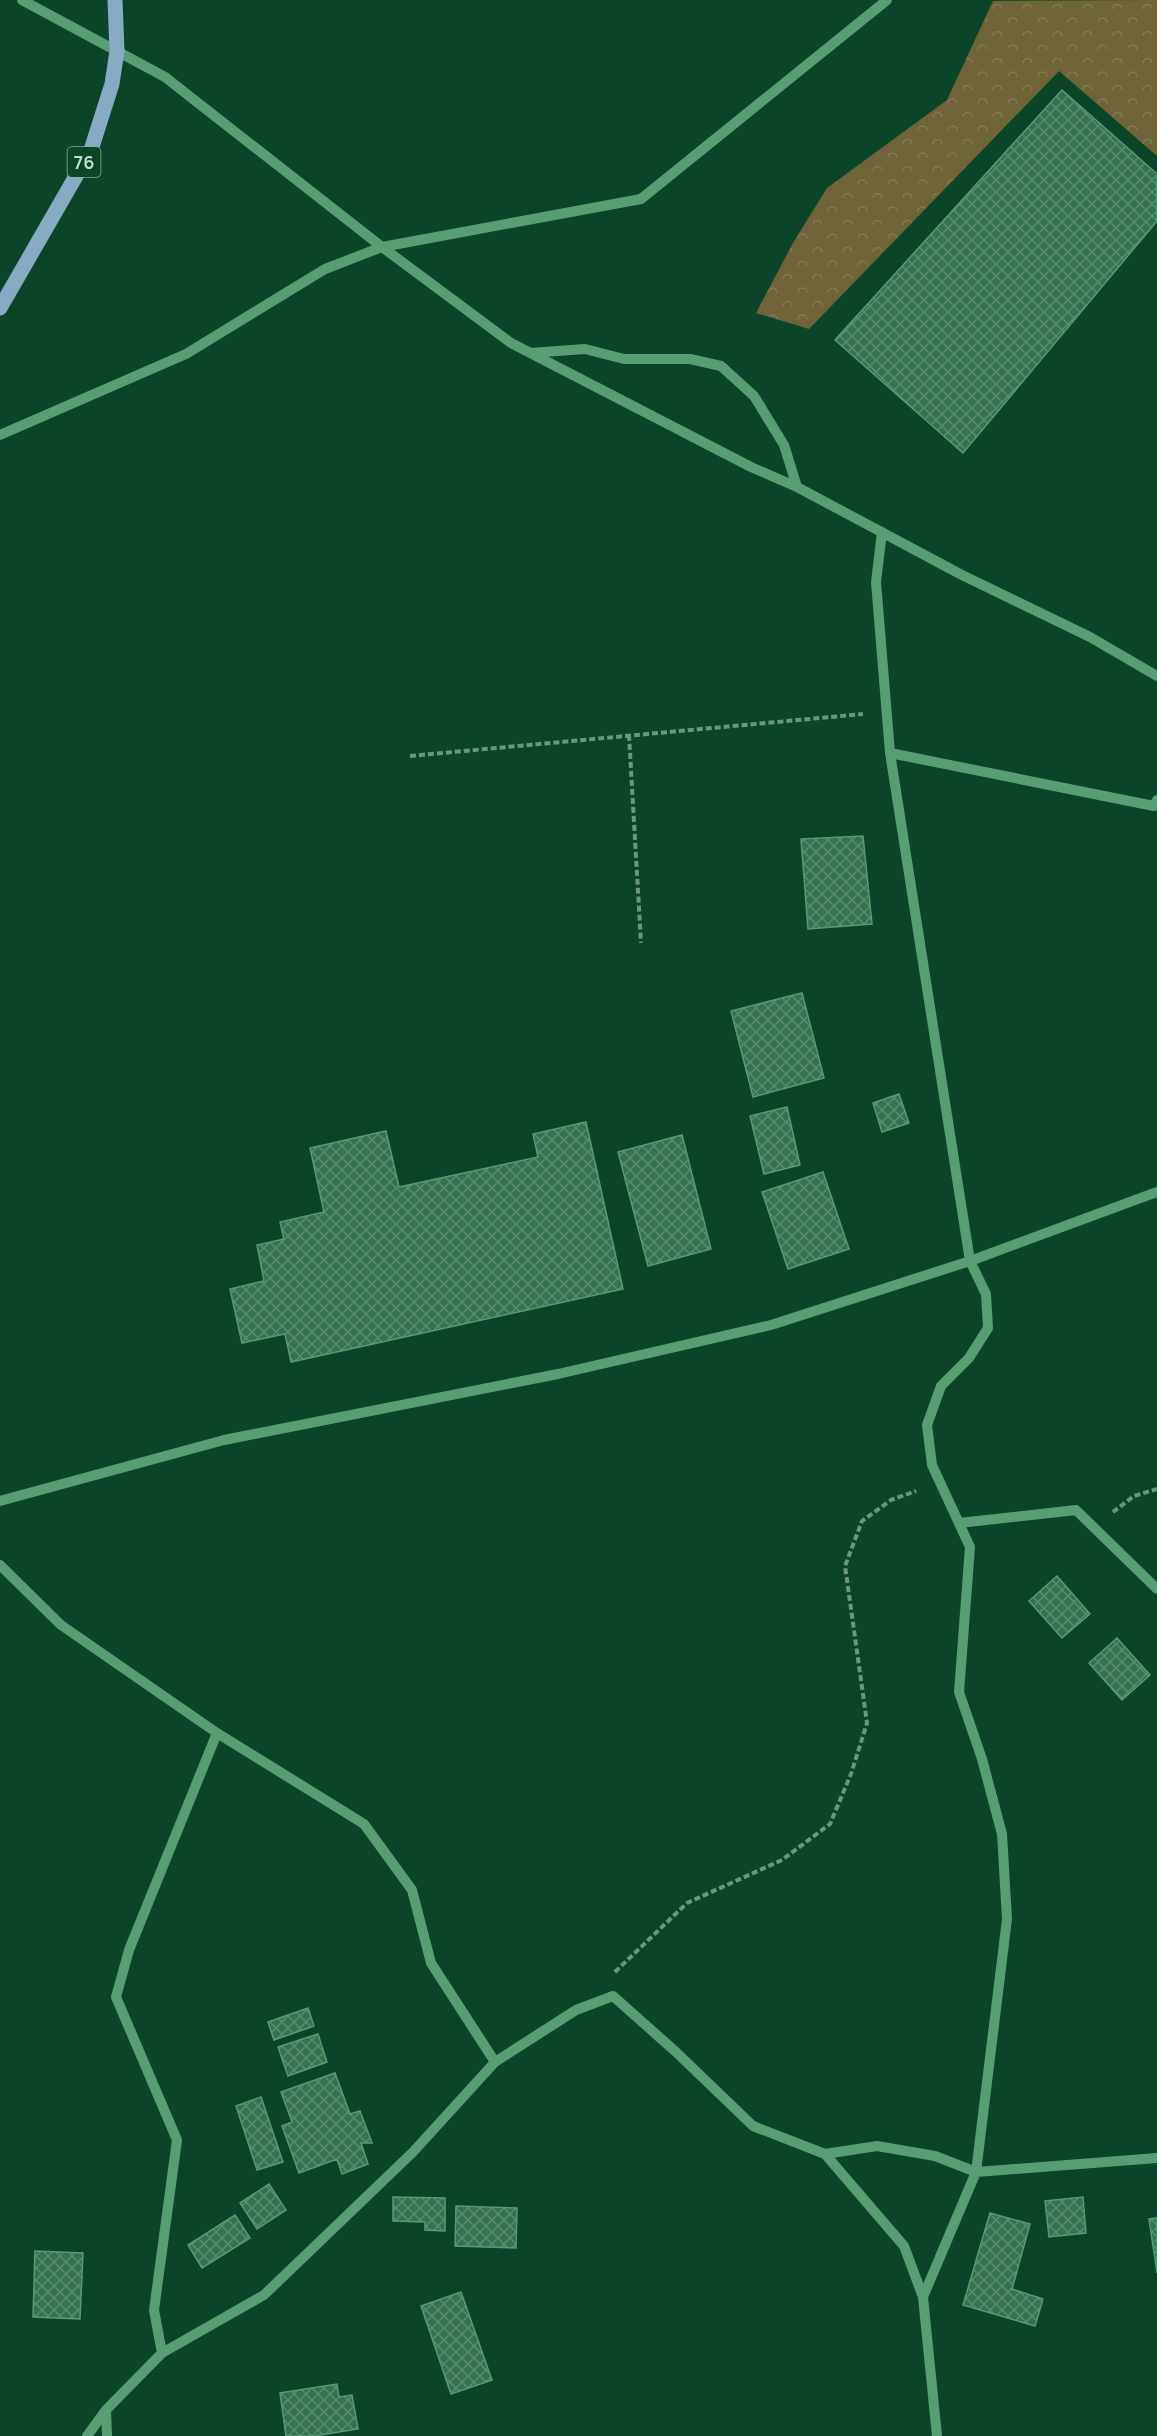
<svg xmlns="http://www.w3.org/2000/svg" width="1157" height="2436" font-family="Manrope,sans-serif">
<style>
.forest{fill:url(#forest-crowns)}
.building{fill:url(#building-cross-hatch);stroke:#559c73;stroke-width:1.5}
.lines{fill:none;stroke-linecap:round;stroke-linejoin:round}
.path{stroke:#6a987f;stroke-width:4;stroke-dasharray:6 3;stroke-linecap:butt}
.minor{stroke:#589e75;stroke-width:10}
.major{stroke:#88abc4;stroke-width:15}
.labels{text-anchor:middle;dominant-baseline:central;stroke-width:4.5;stroke-linejoin:round;paint-order:stroke}
.shield{fill:#0b4529;stroke:#88b199;stroke-width:1.5}
.shield-label{font-size:18px;font-weight:bold;fill:#bddfc9}
</style>
<defs>
<pattern id="forest-crowns" width="20" height="18" patternUnits="userSpaceOnUse" patternTransform="scale(1.5)"><rect width="20" height="18" fill="#6f6437"/><path d="M2 6a3 3 0 1 1 6 0M12 15a3 3 0 1 1 6 0" fill="none" stroke="#827a53"/></pattern>
<pattern id="building-cross-hatch" width="8" height="8" patternUnits="userSpaceOnUse" patternTransform="scale(1.5)"><rect width="8" height="8" fill="#33724f"/><path d="M0 0l8 8M0 8l8-8" fill="none" stroke="#588c6f"/></pattern>
</defs>
<rect width="100%" height="100%" fill="#0b4529"/>
<!-- forest -->
<path class="forest" d="M1157,0V156L1059,71L809,329L756,313L793,243L827,188L947,100L993,1Z"/>
<!-- building -->
<path class="building" d="M1062,90L1157,174V221L963,453L835,340Z
M863,836L872,924L808,929L801,839Z
M802,993L824,1078L753,1097L731,1011Z
M899,1094L909,1123L882,1132L873,1103Z
M787,1107L800,1165L764,1174L750,1116Z
M586,1122L623,1289L291,1362L285,1334L242,1343L230,1289L264,1281L257,1245L284,1239L280,1222L324,1212L310,1148L386,1131L399,1187L538,1157L533,1134Z
M682,1135L711,1249L648,1266L618,1152Z
M823,1172L849,1249L788,1269L762,1192Z
M1057,1576L1090,1614L1062,1638L1029,1601Z
M1117,1638L1150,1675L1122,1700L1089,1663Z
M308,2008L314,2026L274,2040L268,2022Z
M318,2034L327,2062L288,2076L278,2047Z
M335,2073L350,2114L360,2111L372,2143H361L368,2164L342,2174L337,2159L299,2173L282,2126L292,2122L281,2092Z
M261,2097L283,2162L257,2170L236,2106Z
M269,2184L286,2210L257,2229L240,2203Z
M393,2197L445,2198V2231L425,2230V2222L393,2221Z
M1083,2197L1086,2233L1049,2237L1045,2201Z
M456,2206L517,2208L516,2248L455,2246Z
M990,2213L1030,2224L1012,2289L1043,2299L1035,2326L963,2305Z
M235,2215L250,2238L202,2268L188,2245Z
M1157,2218V2273L1149,2219Z
M35,2251L83,2253L80,2319L33,2317Z
M461,2292L492,2380L451,2394L421,2306Z
M337,2384L339,2397L352,2395L358,2429L314,2436H286L280,2393Z"/>
<g class="lines">
<!-- path -->
<path class="path" d="M629,735L641,943
M410,756L863,714
M1113,1512L1134,1496L1157,1489
M615,1972L687,1903L782,1860L830,1824L851,1774L867,1723L845,1566L862,1521L891,1500L916,1491"/>
<!-- minor -->
<path class="minor" d="M22,0L165,77L382,247L511,343L751,467L797,487L962,575L1090,637L1157,676
M530,353L585,349L624,359H690L721,366L754,396L784,445L797,487
M0,435L186,354L325,269L382,247L641,199L887,0
M882,532L876,582L890,753L970,1261L986,1294L988,1328L969,1358L941,1386L927,1425L932,1465L970,1547L959,1692L982,1759L1002,1834L1007,1919L976,2172L923,2297
M890,753L1154,806L1157,800
M0,1501L224,1440L558,1374L771,1325L970,1261L1157,1192
M959,1523L1076,1510L1157,1589
M0,1565L61,1625L217,1733L364,1824L412,1890L431,1963L495,2062
M825,2154L904,2246L923,2297L937,2436
M162,2353L154,2310L177,2140L116,1997L129,1950L217,1733
M106,2410L107,2436
M87,2436L106,2410L162,2353L264,2295L413,2152L495,2062L576,2010L613,1996L676,2052L753,2126L825,2154L877,2146L935,2156L976,2172L1157,2158"/>
<!-- major -->
<path class="major" d="M0,308L91,150L112,84L117,51L115,0"/>
</g>
<g class="labels">
<!-- shield labels -->
<rect class="shield" x="67.5" y="147" width="33" height="30" rx="4.5"/>
<g class="shield-label">
<text x="84" y="162">76</text>
</g>
</g>
</svg>
